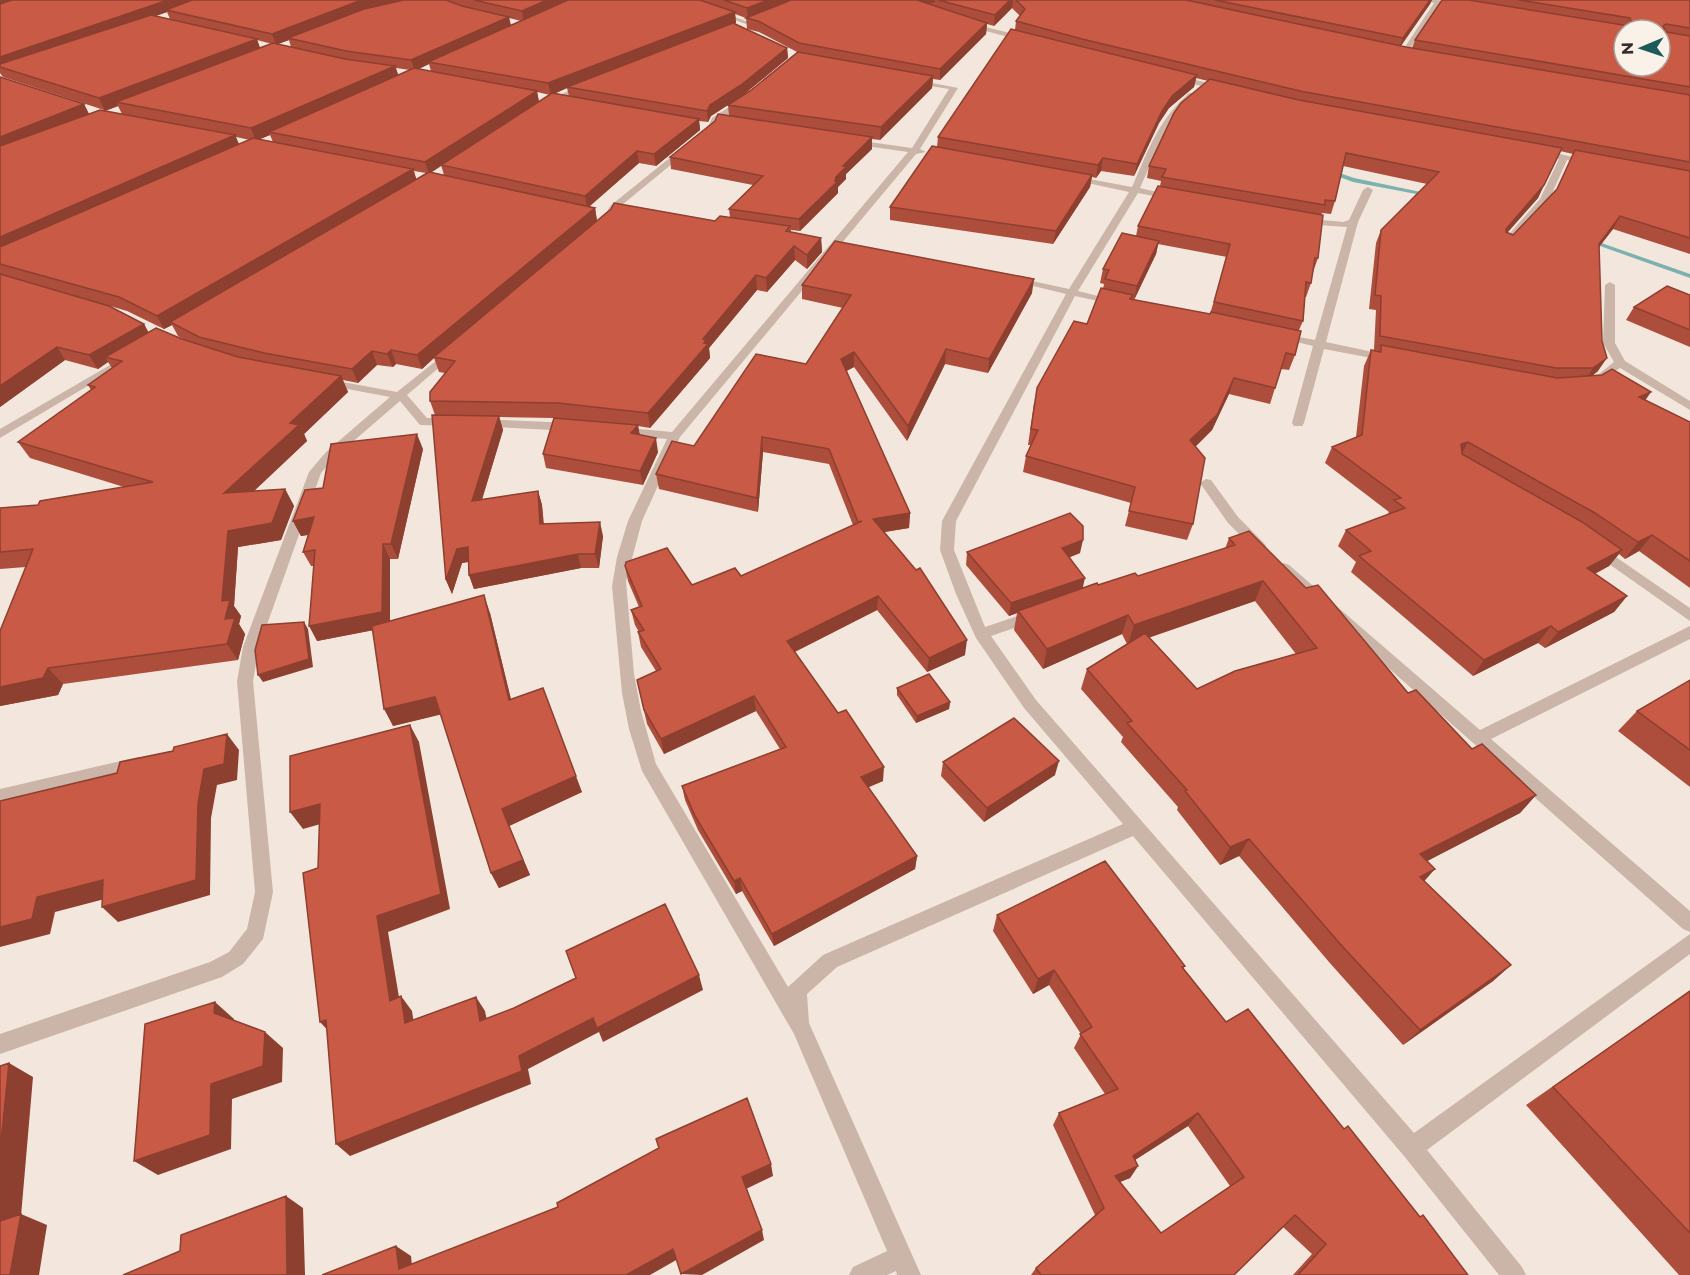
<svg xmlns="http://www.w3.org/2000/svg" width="1690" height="1275" font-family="Montserrat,sans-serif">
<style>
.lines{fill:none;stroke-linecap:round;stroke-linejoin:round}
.stream{fill:#7bb1af;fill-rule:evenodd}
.street{fill:#cbb5a8;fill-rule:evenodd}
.wall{fill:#ad4d3b;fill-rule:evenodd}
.shaded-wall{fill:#8d3f30}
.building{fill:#c95a45;stroke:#8d3f30;stroke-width:1.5;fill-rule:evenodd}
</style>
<rect width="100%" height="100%" fill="#f3e7dd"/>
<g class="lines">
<!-- stream -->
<path class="stream" d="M1328,169L1354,178L1435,195L1432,197L1353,182L1326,172V170Z
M1586,239H1590L1690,274V278L1586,241Z"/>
<!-- street -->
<path class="street" d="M679,0H688L751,23L746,24Z
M1423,0H1438L1464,6L1461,8L1440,4L1405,56H1399L1434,3Z
M969,23L1030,38L1031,40L1027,42L967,26Z
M1175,75L1225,87L1226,89L1222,91L1172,79Z
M911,79L958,88L920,149L926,152L916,154L680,437L642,521L626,581L634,674L641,711L656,764L788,987L823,955L1123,824L1024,708L976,638L956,594L940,550L942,521L1066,294L1009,280L1014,277L1069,289L1129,192L1069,179L1073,176L1132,187C1149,149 1157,122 1189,93H1195V97C1164,124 1157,152 1140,188L1178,197L1173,200L1138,193L1078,291L1122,302L1117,305L1075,296L956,521L954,550L985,627L1035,610L1040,611L1042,615L1040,619L991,636L1036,700L1414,1133L1690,934V954L1427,1150L1522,1267L1526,1275H1499L1404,1156L1133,836L837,967L807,994L809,1023L921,1275H897L896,1271L887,1275H849L853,1267L887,1251L794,1034L642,771L629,729L622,693L612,586L617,557L628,521L667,439L618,435L612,431L618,427L672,432L908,152L851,144L847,141L848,139L912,148L949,89L911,83Z
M584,83L591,85L547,107L540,105Z
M743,98L750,100C741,108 730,112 721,120C714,126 713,138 700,137L699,135L708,127L712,118Z
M682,148L689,150L617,209L611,222H605L603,220L610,206Z
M1539,149L1594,162L1590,165L1567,160L1549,200L1509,245H1503V241L1540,199L1559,159L1536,154V150Z
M1368,187L1373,190L1358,222L1326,342L1387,355L1393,358L1387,361L1324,349L1304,423L1302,426H1294L1292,423L1313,346L1272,336L1278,333L1315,340L1347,227L1303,224L1298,221L1303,218L1343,222L1349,220L1363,190Z
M1610,282L1615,285V343L1625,361L1690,401V410L1620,368L1596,384L1590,381L1614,362L1603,343L1605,285Z
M452,348L456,349V353L407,395L427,418H451L457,422L451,426L420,425L400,401L334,458L321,473L259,647L253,681L273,892L263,939L243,964L222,977L0,1054V1034L210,962L229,952L247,929L255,892L237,681L243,647L309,472L326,452L390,397L326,385L320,382L326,379L397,392Z
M129,354L133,355V359L0,438V429Z
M481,419L571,423L577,427L571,431L477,426V420Z
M1206,479L1211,480L1238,517L1264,543L1266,546L1264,549H1254L1228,523L1200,483Z
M1597,544L1690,608V621L1592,552L1590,549Z
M1284,563L1289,565L1480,730L1690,626V639L1491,739L1690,911V932L1683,929L1279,571L1277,568L1279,565Z
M138,757L144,759L146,764L144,769L0,803V789Z"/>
</g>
<!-- wall -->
<path class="wall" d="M0,0H1432L1430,4L1401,46L1412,48L1415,40L1442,0H1690V254L1613,229L1599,247L1598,371L1592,376L1690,422V588L1639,551L1625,559L1619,554L1609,566L1595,574L1627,596L1614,612L1545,648L1538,643L1473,676L1351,572L1356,562L1338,546L1346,530L1387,515L1389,512L1325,463L1332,447L1356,437L1364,366L1371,350L1378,351L1374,350L1376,310L1369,309L1376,243L1381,230L1427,184L1343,166L1335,201L1331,214L1322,213L1321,215L1318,258L1313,272L1311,283L1306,297H1305L1303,321L1299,330L1295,355L1289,370L1281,369L1270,404L1229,394L1212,430L1195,447L1193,524L1187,540L1125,526L1131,503L1023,472L1026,456L1031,445H1028L1034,403L1087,324L1103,289L1104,284L1100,283L1103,269L1136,236L1138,226L1160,186L1161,181L1147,178L1149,166L1208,81L1196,78L1194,87L1169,108L1159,123L1134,176L1101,171L1096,178L1092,177L1090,187L1053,244L890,220V207L937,147L938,137L1015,30L1016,21L1020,16L1012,8L994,26L987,24L986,34L940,80L933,79L932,88L880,140L872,139V149L846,174V179L838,187V193L800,231L791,230V232L821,238L822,252L807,269L795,260L767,292L757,290L709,348L710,358L650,428L638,426L640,435L658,452L643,485L546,468L543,454L554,418L499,417L503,430L482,500L538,491L542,505L544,524L603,536L599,568H581L474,589L469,575L468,562L462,563L452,594L446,580L435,415L430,401L445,373L439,372L434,358L422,369L396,364L393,367L377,365L358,383L343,380L348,392L304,434L307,441L254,491L285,489L294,506L281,540L238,547L234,606L241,616L239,624L245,634L238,660L63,684L58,695L0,706L26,567L0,569V508L38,505L124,487L30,458L18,442L91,390L88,385L112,368L108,362L98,369L65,360L0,407V77L84,104L89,114L104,110L3,77L0,73ZM167,12L170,19L156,16ZM735,14L746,18L747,29L759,32L797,52L750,91L728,105L729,116L670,157L671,169L753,185L729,209L730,217L715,221H597L595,208L589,207L639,163L656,166L700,130L699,121L708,122L711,116L742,96L788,58L787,48L734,24L736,23ZM509,18L521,21L511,25ZM257,40L272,44L260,48ZM289,40L291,47L277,44ZM429,64L431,71L418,69ZM396,68L410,70L398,75ZM567,88L569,96L554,94ZM537,92L550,95L539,102ZM118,106L122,114L105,111ZM270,135L273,142L259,139ZM236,137L250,140L239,144ZM1560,151L1573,154L1556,191L1513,235L1507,233L1538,198ZM441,165L444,175L431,172ZM414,171L426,173L416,179ZM1158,244L1227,257L1210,314L1134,300L1156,254ZM110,306L127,311L164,329L172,325L178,336L185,340L148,332L144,324Z
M802,285L1032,293L988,373L945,364L907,441L854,367L846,371L910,513L909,528L884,532L965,655L927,672L877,610L795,652L883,781L868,787L917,856L915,869L774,946L742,891L736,894L698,830L685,800L682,786L780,749L756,711L664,754L647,724L637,680L656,671L641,647L638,632H639L635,625L631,610L639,607L628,581L625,566L692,585L741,576L853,525L829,464L763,452L758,512L659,489L656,474L806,364L843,308L802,299Z
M1690,295V347L1626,320L1634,307Z
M423,449L398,559H390V621L490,613L511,699L582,792L509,826L530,875L499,888L491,873L441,714L393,726L373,630L317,641L314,566H311L303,552L309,535L301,536L293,521L323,488Z
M1229,538L1472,749L1536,795L1520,813L1427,861L1424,881L1511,965L1493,981L1403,1045L1329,962L1239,856L1220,865L1177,810L1178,807L1121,742L1123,737L1081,689L1087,669L1127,644L1122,634L1043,669L1014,630L1017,613L1009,616L966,565L967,552L1080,553L1070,557L1083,588L1138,576L1225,549ZM1255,601L1296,654L1197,689L1149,637Z
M1690,680V787L1618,731L1637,711Z
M897,688L950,702L949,709L916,723L897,695Z
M943,762L1055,775L984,822L941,776Z
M997,915L1185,966L1183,969L1226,1022L1344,1129L1420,1217L1468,1275H1293L1312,1254L1283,1227L1234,1275H1031L1036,1268L1095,1215L1053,1125L1059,1113L1105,1094L1074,1048L1081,1034L1049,985L1033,994L993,931ZM1188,1126L1230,1186L1161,1233L1120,1182L1130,1178L1138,1166L1135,1160Z
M1690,991V1275H1679L1526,1105Z"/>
<!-- shaded-wall -->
<path class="shaded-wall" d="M0,0H24L0,8Z
M168,0H202L166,10L167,12L5,68L0,67V57Z
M366,0H415L288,38L289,40L276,45L272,34L359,1Z
M547,0H572L524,22L522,11Z
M768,0H796L748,19L747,8Z
M920,0H935V2L920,6Z
M1010,0H1013L1012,8L994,26L995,15Z
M1430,0H1432L1430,4L1399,48L1403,38Z
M735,12L736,23L569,88L567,87V88L551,95L548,83Z
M509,17L511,28L428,62L429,64L415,71L411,60Z
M987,23L986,34L940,80V69Z
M257,39L261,51L116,102L118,106L105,111L99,98Z
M787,48L788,58L742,96L711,116L708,122L707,111L710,105Z
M395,66L399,77L269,132L270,135L256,141L251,128Z
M1197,75L1194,87L1169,108L1159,123L1134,176L1137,164L1162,111L1172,96Z
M933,76L932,88L880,140L881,127Z
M537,91L539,102L429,174L425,162Z
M84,104L90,116L0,152V137Z
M699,119L700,130L656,166L654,154Z
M235,135L240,147L0,254V237Z
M872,137V149L846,174V179L838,187V193L800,231L799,219L836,177L843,166Z
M637,151L639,163L587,208L585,196Z
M1103,158L1101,171L1096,178L1098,165Z
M413,169L417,181L170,322L172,325L164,329L157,316Z
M1092,175L1090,187L1053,244L1056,231Z
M1544,185L1538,198L1499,242L1506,229Z
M595,208L597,221L434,357V358L422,369L417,355Z
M1620,216L1613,229L1592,256L1599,244Z
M821,238L822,252L807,269V255Z
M1159,241L1156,254L1134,300L1137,286Z
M794,246L795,260L767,292L766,278Z
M756,275L757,290L709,348L710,358L650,428L648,413L703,339Z
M1034,279L1032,293L988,373L989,359Z
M144,324L151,337L105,357L108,362L98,369L89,355Z
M57,347L65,360L0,407V386Z
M946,349L945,364L907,441L908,426Z
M391,350L396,364L393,367L387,354Z
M372,351L377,365L358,383L352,369Z
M854,352V367L841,374V359Z
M1607,358L1598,371L1584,382L1593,368Z
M341,376L348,392L304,434L307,441L234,510L224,493L290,423Z
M1234,378L1229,394L1212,430L1186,456L1190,440Z
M1651,392L1640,408L1639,397Z
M499,416L503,430L477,515L472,501Z
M638,425L640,439L631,433Z
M417,434L423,449L398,559L391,544Z
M762,437L763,452L758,512L757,498Z
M656,438L658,452L643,485L640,471Z
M1468,442L1459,459L1461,444Z
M285,489L294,506L281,540L238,547L234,606L241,616L239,624L245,634L238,660L227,644L222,601L228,531Z
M538,491L542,505L544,538L540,524Z
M910,513L909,528L872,534L873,519Z
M314,517L322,532L301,536L293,521Z
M600,522L603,536L599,568L595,554Z
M1652,535L1639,551L1625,559L1638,542Z
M1083,540L1080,553L1060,561L1062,548Z
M383,544L390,559V627L317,641L309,626Z
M468,547L473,561L462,563L452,594L446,580L457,549Z
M1622,550L1609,566L1574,584L1587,568Z
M578,554L581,568L474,589L469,575Z
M1085,578L1082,591L1018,611L1017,613L1009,616L1011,603Z
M1263,581L1255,601L1128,645L1134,625Z
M484,595L490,613L515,717L509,700Z
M878,596L877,610L788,655L787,641Z
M1627,596L1614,612L1545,648L1558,632Z
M1128,615L1122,634L1043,669L1047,649Z
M304,622L308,629L313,667L263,682L258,675Z
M1551,626L1538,643L1473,676L1484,660Z
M967,640L965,655L927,672L929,658Z
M48,668L63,684L58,695L0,706V687Z
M754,696L756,711L664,754L661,739Z
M435,697L443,714L393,726L384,709Z
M950,702L949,709L916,723L917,716Z
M410,725L419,742L450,909L388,932L402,1015L390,1001L377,916Z
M227,734L239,750L237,780L217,785L211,818L210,895L118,922L102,907L198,803L204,769Z
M1059,761L1055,775L984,822L987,808Z
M884,767L883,781L860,791L861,777Z
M576,776L582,792L509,826L530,875L499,888L491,873L502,809Z
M1536,795L1520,813L1406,872L1420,854Z
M320,804L331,821L303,829L290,812Z
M1249,839L1239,856L1220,865L1230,847Z
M917,856L915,869L774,946L772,934Z
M1435,869L1420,886V877Z
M740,878L742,891L736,894L734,881Z
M103,880L120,895L55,912L50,934L0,947V927L37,897Z
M1511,965L1493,981L1403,1045L1420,1030Z
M1054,970L1049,985L1033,994L1038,979Z
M699,975L703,990L603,1042L599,1032L528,1069L531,1084L350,1156L336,1144L519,1056L593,1018Z
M401,996L412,1011L416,1037L405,1023Z
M476,997L485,1011L490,1035L480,1021Z
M215,1002L234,1019V1030L214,1013Z
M326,1020L333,1036L320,1022Z
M265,1032L283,1048L282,1082L232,1099L231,1149L158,1175L134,1161Z
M9,1063L33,1077L21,1216V1214L47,1225L39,1275H10L0,1226V1152Z
M1198,1113L1188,1126L1124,1167L1133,1156Z
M771,1164L773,1176L746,1189L742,1177Z
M1138,1166L1130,1178L1107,1187L1115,1176Z
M286,1196L303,1208L305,1275H287Z
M762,1230L764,1240L702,1275L681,1274Z
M396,1246L411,1256L413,1275L399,1269Z
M673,1249L678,1259L650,1275H626Z"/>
<!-- building -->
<path class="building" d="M12,0H168L0,57V4Z
M192,0H366L359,1L272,34L166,10Z
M404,0H446L462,6L509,17L411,60L346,51L288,38L364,9Z
M474,0H547L522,11Z
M568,0H700L735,12L548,83L428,62Z
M724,0H768L747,8Z
M791,0H917L987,23L940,69L799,43L758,21L746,18Z
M938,0H1010L995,15Z
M1016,0H1186L1406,47L1690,95V162L1300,91L1082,39L1016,21L1025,9Z
M1215,0H1430L1403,38Z
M1442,0H1469L1629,26L1632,24L1630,18L1519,0H1690V28L1666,24L1663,26L1666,32L1690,36V87L1415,40ZM1624,30H1660V66H1624Z
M151,15L257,39L99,98L0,67V64Z
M733,23L787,48L741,85L710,105L707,111L567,87Z
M1011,29L1197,75L1172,96L1162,111L1137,164L1103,158L1098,165L938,137Z
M273,43L345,59L395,66L251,128L116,102Z
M798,52L933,76L881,127L728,105L750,91Z
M414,68L537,91L425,162L269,132Z
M0,77L84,104L0,137Z
M1210,79L1299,100L1562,148L1544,185L1506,229V232L1513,235L1557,189L1575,150L1690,171V238L1620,216L1599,244L1602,341L1607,358L1593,368H1556L1380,336L1381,296L1375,295L1381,230L1439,172L1346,153L1335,201L1325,200V205L1162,177L1166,169L1149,166L1174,113L1181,103Z
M552,93L699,119L654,154L637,151L585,196L441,165Z
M100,110L235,135L0,237V146Z
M718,114L872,137L843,166L846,167L836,177L835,181H838L799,219L729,209L763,176L670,157L715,121Z
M253,138L413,169L157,316L119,297L0,264V247Z
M932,146L1092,175L1056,231L890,207Z
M429,172L595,208L417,355L391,350L387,354L372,351L352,369L264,353L199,337L170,322Z
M1158,186L1323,215L1318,258H1315L1311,283L1306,282L1303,321L1214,302L1230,244L1138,226Z
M614,203L715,221L720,216L790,226L786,231L821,238L807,255L794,246L766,278L756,275L703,339L706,340L704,343L708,344L648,413L558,403L430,401V392L455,361L434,357L611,209Z
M1122,233L1159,241L1137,286L1105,279L1109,270L1103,269Z
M835,241L1034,279L989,359L946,349L908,426L854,352L841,359L910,513L873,519L916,570L920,568L967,640L929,658L878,596L787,641L838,713L846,710L884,767L861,777L917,856L772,934L740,878L734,881L695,816L682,786L786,747L754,696L661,739L644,710L637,680L661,669L638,632L644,630L631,610L642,606L625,566L626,562L667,548L692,585L735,568L741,576L862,521L858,522L829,449L762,437L757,498L656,474L672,441L694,446L756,354L806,364L851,295L802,285Z
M0,274L109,306L144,324L89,355L57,347L0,386Z
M1667,286L1690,295V330L1634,307Z
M1101,288L1133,295L1130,299L1210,314L1211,312L1301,331L1295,355L1286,353L1275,388L1234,378L1217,415L1190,440L1205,458L1193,524L1129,511L1135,487L1026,456L1038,430L1031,429L1037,388L1074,321L1087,324Z
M156,328L182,339L238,357L341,376L290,423L299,425L224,493L285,489L272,523L228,531L222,601L230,600L225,619L235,618L227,644L48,668L43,678L0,687V631L33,549L0,552V508L38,505L40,501L153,482L18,442L95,387L88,385L122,361L105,357Z
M1381,345L1557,378L1602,375L1612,369L1651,392L1639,397L1690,422V561L1652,535L1638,542L1595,513L1468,442L1461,444L1462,454L1582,522L1622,550L1587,568L1627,596L1558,632L1551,626L1484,660L1359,556L1371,551L1346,530L1405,508L1394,500L1401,498L1332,447L1362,435L1371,350L1381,352Z
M432,415L499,416L472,501L538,491L540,524L600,522L595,554H578L469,575L468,547L457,549L446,580Z
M554,418L638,425L631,433L656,438L640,471L543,454Z
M417,434L391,544H383L382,612L309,626L315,550L303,552L314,517L293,521L305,490L323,488L331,444Z
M1070,513L1083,526V540L1062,548L1085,578L1011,603L967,552Z
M1249,531L1306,588L1318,585L1408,693L1416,690L1472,749L1482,744L1536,795L1420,854L1435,869L1420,877L1511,965L1420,1030L1342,946L1249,839L1230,847L1185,791L1187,790L1127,723L1132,721L1087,669L1145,633L1197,689L1235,671L1317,648L1263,581L1134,625L1128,615L1047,649L1018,611L1097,583L1098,585L1135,573L1138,576L1235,545L1229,538Z
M484,595L509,700L543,688L576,776L502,809L523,860L491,873L435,697L384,709L372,626Z
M304,622L309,659L258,675L255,650L262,625Z
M929,674L950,702L917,716L897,688Z
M1690,680V750L1637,711Z
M1014,718L1059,761L987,808L943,762Z
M410,725L441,894L377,916L390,1001L401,996L405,1023L476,997L480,1021L514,1008L576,978L566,951L665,904L699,975L597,1028L593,1018L519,1056L522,1071L336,1144L326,1020L320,1022L303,873L318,868L320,804L290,812V756Z
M227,734L224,764L204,769L198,803L196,880L102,907L103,880L37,897L32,919L0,927V801L117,773L120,762L173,751L174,747Z
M1105,861L1185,966L1182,967L1226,1022L1248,1009L1344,1129L1348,1126L1420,1217L1423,1215L1468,1275H1298L1326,1244L1295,1215L1234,1275H1041L1036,1268L1104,1208L1059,1113L1118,1089L1080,1034L1092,1027L1054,970L1038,979L997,915ZM1198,1113L1244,1177L1161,1233L1115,1176L1138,1166L1133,1156Z
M1690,991V1233L1553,1087Z
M215,1002L214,1013L265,1032L263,1066L211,1084L210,1135L134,1161L145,1024Z
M9,1063L0,1152V1066Z
M747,1098L771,1164L742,1177L762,1230L681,1274L673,1249L626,1275H322L396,1246L399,1269L558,1207L557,1203L659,1148L656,1139Z
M286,1196L287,1275H123L180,1251L181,1235Z
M21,1214L10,1275H0V1221Z"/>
<!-- north arrow -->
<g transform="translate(1642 48) rotate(268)"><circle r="28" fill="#faf1e9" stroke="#aca29c" stroke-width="1.5"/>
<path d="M0-4.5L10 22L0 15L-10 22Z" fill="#1d5b5a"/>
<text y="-9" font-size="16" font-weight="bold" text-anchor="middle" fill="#382c29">N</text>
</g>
</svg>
